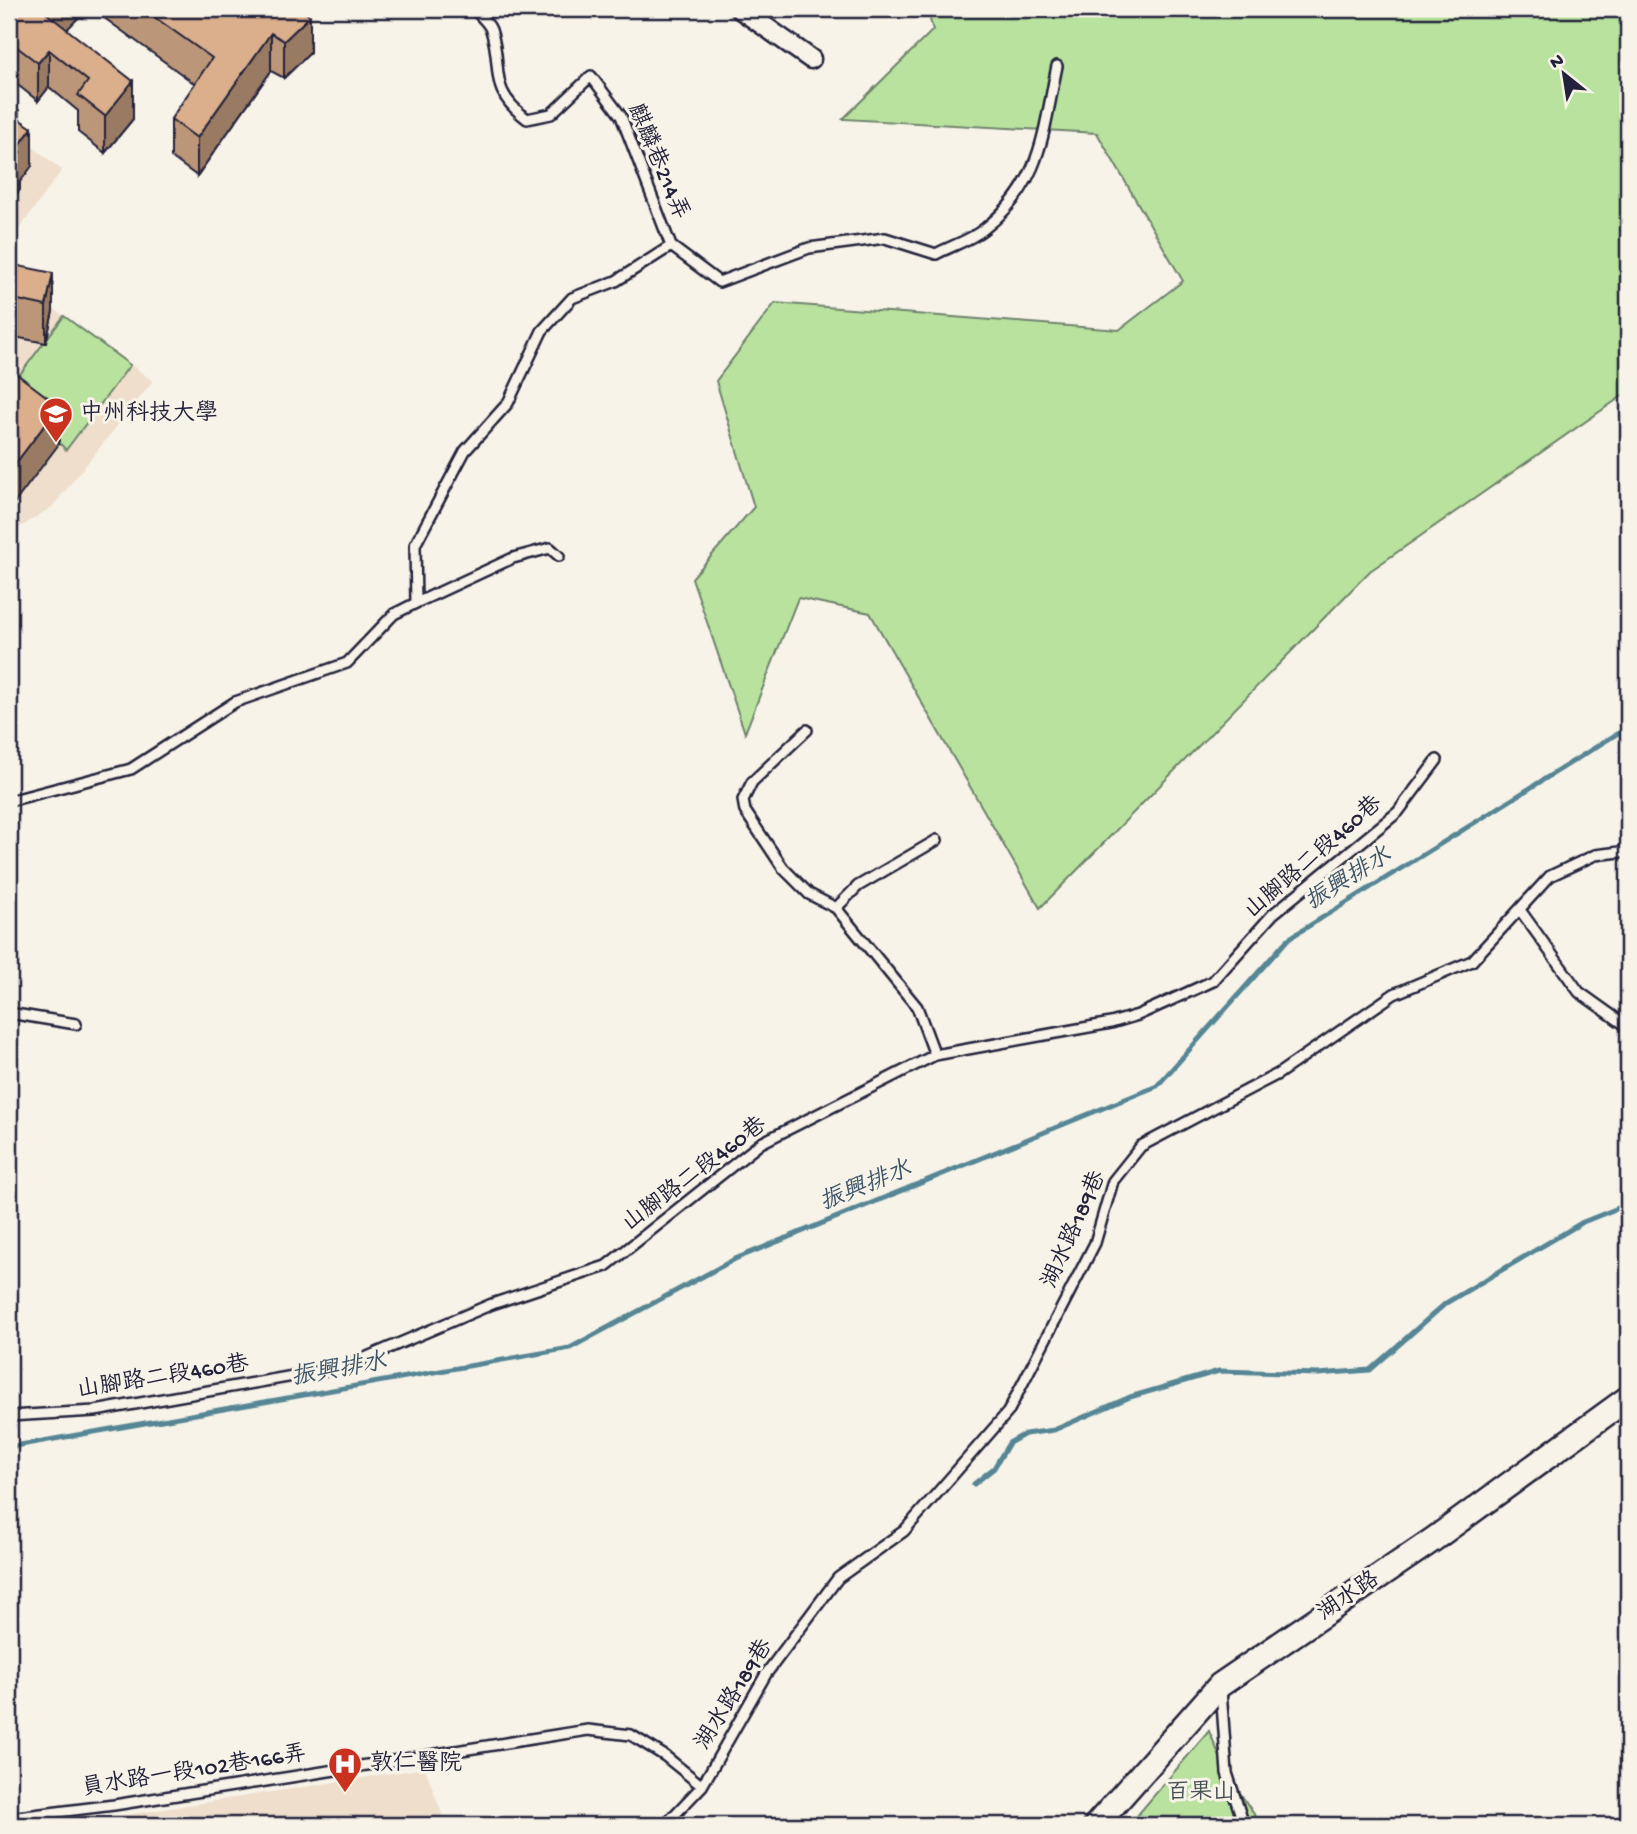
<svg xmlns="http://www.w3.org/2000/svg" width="1637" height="1834" font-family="'Gochi Hand','LXGW WenKai TC',sans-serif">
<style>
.built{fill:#efdecc}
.green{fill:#b9e29e;stroke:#6e826c;stroke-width:2}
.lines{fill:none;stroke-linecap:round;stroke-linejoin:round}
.stream{stroke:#568695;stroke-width:5}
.service-casing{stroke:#22223b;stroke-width:14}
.minor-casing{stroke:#22223b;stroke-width:23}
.tertiary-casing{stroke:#22223b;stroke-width:28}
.service{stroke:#f7f3e8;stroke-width:9}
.minor{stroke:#f7f3e8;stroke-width:18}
.tertiary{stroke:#f7f3e8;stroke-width:23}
.wall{fill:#bc9678;stroke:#22223b;stroke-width:2}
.shaded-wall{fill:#997a62;stroke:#22223b;stroke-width:2}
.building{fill:#dbae8c;stroke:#22223b;stroke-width:2}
.labels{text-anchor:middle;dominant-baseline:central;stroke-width:6;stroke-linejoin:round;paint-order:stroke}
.street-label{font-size:23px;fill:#22223b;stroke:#f7f3e8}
.poi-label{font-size:23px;fill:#22223b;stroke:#f7f3e8;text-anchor:start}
.park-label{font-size:23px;fill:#485254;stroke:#f7f3e8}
.water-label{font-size:24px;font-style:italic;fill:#3c5468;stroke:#f7f3e8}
</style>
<rect width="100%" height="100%" fill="#f7f3e8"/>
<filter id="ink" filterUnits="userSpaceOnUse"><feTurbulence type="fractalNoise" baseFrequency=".0143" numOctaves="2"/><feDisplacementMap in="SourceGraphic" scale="14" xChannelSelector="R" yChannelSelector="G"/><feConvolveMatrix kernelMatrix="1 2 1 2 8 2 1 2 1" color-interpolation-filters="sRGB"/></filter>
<g filter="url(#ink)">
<!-- built -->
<path class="built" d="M9,128L62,170L9,243Z
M9,276L153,381L52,507L9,534Z
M425,1768L446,1825H91L87,1821Z"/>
<!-- green -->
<path class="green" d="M927,9H1628V392L1370,571L1040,908L870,613L798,598L745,733L692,578L754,507L716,381L775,303L1119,330L1183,281L1097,133L843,119L933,30Z
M64,316L130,365L66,450L9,389Z
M1209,1731L1227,1773L1261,1825H1129Z"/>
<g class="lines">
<!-- stream -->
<path class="stream" d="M9,1447L570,1348L735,1259L1157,1086L1288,939L1628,727
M974,1484L994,1468L1009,1443L1025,1434L1054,1430L1130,1397L1219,1371L1318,1374L1370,1370L1446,1303L1583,1222L1628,1204"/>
<!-- service casing -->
<g class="service-casing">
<path id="service" d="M474,9C479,15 489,23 491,30C504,70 486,88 527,119L551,114L591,76L621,116L671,246L719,282L809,248L885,238L936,254C951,246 971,240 984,229C1042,184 1043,133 1057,66
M416,603L513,558L550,548L559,556
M807,730L752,782L743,800L745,811L783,868L809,894L836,908L917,1007L935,1055
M9,801L131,769L235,702L347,663L394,614L416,603L415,545L465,451L508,403L542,331L572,298L616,281L671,246
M836,908L858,886L937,840
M1520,910L1579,992L1628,1027
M9,1013L76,1024
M9,1416L95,1411L344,1367L492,1304L606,1266L761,1143L935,1055L1111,1023L1138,1015L1213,981L1273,914L1398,812L1437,760
M1221,1690L1227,1773L1244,1825
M9,1818L114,1805L588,1730L631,1735L665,1756L702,1786
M665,1825L702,1786L766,1674L838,1578L904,1531L1008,1412L1095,1243L1113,1181L1141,1146L1278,1074L1394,994L1472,961L1550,876L1595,855L1628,851"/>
</g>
<!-- minor casing -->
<g class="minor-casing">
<path id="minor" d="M740,9L811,59"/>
</g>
<!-- tertiary casing -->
<g class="tertiary-casing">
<path id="tertiary" d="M1096,1825L1220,1685L1434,1539L1628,1398"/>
</g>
<!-- service -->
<use href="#service" class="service"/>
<!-- minor -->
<use href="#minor" class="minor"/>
<!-- tertiary -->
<use href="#tertiary" class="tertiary"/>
</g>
<!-- wall -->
<path class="wall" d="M9,9H87L67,29L133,119L105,153L78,132V111L49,87L38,101L9,78Z
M92,9H300L310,53L284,78L271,71L197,176L171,157V119L195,84Z
M9,264L53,311L46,343L9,336Z"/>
<!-- shaded-wall -->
<path class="shaded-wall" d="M50,9H87L46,51V13Z
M310,16V53L284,78V41Z
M271,33V71L197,176V138Z
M49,50V87L38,101V63Z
M133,81V119L105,153V116Z
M19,112V146L32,128V166L20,182V190L9,203V165L16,117Z
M53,273V311L46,343V306Z
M59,406V444L9,510V472Z"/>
<!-- building -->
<path class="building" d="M9,9H50L46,13L133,81L105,116L78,95L88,81L49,50L38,63L9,41Z
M143,9H300L310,16L284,41L271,33L197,138L171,119L212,58Z
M9,105L19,112L16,117L32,128L16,150L20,152L9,165Z
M9,264L53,273L46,306L9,298Z
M9,368L59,406L9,472Z"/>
</g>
<!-- icons -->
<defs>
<g id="university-pin" transform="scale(1.75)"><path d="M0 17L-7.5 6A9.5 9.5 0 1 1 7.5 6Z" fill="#c8321e" stroke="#f7f3e8"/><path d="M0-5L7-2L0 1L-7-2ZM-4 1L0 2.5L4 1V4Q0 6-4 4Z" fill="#fff"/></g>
<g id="hospital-pin" transform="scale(1.75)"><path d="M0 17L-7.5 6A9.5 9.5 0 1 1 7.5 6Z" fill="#c8321e" stroke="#f7f3e8"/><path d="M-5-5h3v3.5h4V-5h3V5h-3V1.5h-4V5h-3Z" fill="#fff"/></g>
</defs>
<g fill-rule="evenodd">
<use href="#university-pin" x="56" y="414"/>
<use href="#hospital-pin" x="345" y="1764"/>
</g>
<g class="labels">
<!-- street labels -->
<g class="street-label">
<text transform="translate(657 162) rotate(67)">麒麟巷214弄</text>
<text transform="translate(1314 858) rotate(-41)">山腳路二段460巷</text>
<text transform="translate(695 1175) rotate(-37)">山腳路二段460巷</text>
<text transform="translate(1075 1230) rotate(-66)">湖水路189巷</text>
<text transform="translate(163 1378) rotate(-9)">山腳路二段460巷</text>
<text transform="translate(1349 1597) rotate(-34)">湖水路</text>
<text transform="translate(735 1695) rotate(-58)">湖水路189巷</text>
<text transform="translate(194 1772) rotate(-9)">員水路一段102巷166弄</text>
</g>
<!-- poi labels -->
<g class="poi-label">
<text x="80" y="414">中州科技大學</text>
<text x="370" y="1764">敦仁醫院</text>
</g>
<!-- park labels -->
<g class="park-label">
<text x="1201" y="1793">百果山</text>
</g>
<!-- water labels -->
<g class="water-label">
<text transform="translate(1349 880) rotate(-32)">振興排水</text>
<text transform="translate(866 1187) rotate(-22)">振興排水</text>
<text transform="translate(339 1371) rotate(-10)">振興排水</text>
</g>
</g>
<!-- margin -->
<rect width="1637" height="1834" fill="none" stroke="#f7f3e8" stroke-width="35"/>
<rect x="18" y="18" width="1602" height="1799" fill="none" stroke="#22223b" stroke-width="2.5" filter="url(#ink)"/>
<!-- north arrow -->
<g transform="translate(1564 74) rotate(330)" stroke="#f7f3e8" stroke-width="5" paint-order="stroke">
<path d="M0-5L12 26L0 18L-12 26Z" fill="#22223b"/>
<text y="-10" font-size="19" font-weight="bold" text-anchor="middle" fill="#22223b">N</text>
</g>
</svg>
